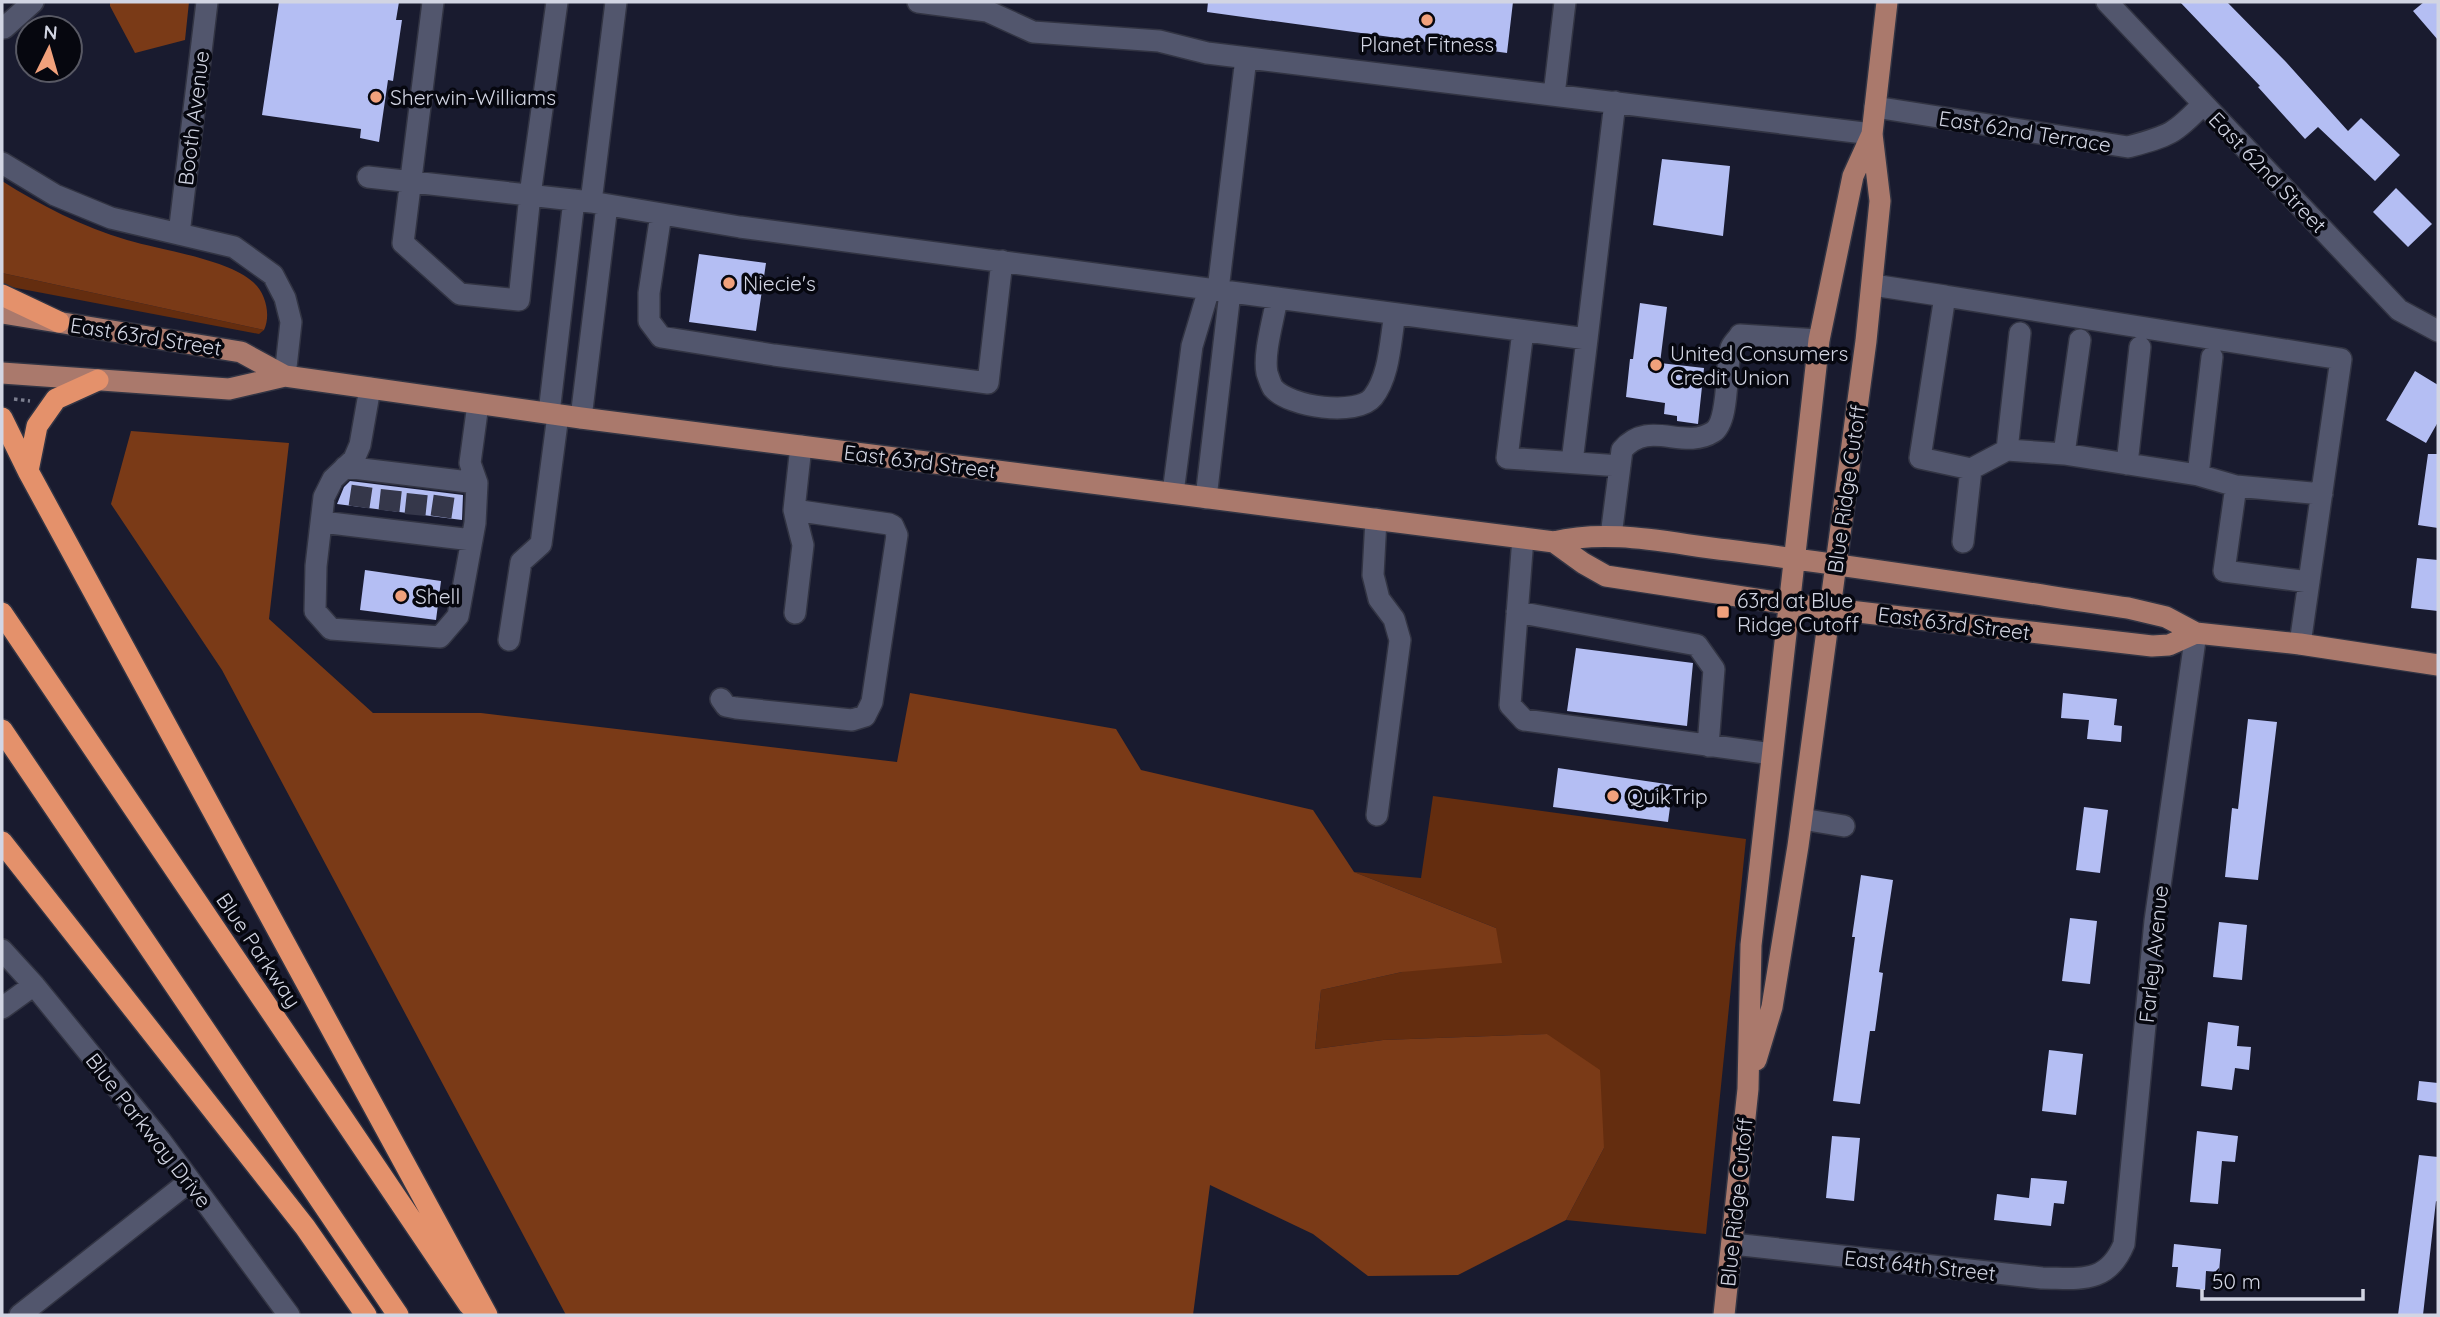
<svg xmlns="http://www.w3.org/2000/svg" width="2440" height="1317" font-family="Quicksand,sans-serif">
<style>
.green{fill:#642d0f}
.forest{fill:#7a3a17}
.building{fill:#b4bef3}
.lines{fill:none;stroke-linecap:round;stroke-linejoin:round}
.minor-tunnel{stroke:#35374a;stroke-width:21;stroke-dasharray:21 10;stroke-linecap:butt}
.minor-casing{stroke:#323443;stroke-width:24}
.major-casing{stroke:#323443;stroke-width:24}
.highway-casing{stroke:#323443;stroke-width:24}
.path{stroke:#7b7e8f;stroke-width:3.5;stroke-dasharray:3.5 3.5;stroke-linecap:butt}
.minor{stroke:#52566d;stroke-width:21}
.major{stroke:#aa796c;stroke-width:21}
.highway{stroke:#e4916b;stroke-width:21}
.poi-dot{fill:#f1a17c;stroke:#06070f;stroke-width:2.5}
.labels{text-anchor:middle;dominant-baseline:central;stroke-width:7;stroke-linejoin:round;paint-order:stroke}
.poi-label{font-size:21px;fill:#d2d5e3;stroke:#06070f;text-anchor:start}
.street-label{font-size:21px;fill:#d2d5e3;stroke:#06070f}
</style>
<rect width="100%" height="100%" fill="#191b2f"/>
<!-- green -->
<path class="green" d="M2,273L264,330L259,334L11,287L2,284Z
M1433,796L1746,839L1706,1234L1566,1220L1604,1148L1547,1034L1383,1040L1315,1049L1321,990L1402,972L1496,928L1354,872L1421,878Z"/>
<!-- forest -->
<path class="forest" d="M110,2H189L185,40L135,53L110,6Z
M2,181C40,205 83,227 127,240C160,250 228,259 253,282C266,293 271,315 264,330L2,273Z
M131,431L289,443L269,619L373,713H481L897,762L910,693L1116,729L1141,770L1313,810L1354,872L1496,928L1502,963L1402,972L1321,990L1315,1049L1383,1040L1547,1034L1600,1070L1604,1148L1566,1220L1458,1275L1368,1276L1313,1234L1210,1185L1193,1315H566L222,670L111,504Z"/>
<!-- building -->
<path class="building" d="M279,2H399L396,20H402L393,81L388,80L379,142L360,138L361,129L262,115Z
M1208,2H1513L1507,53L1207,12Z
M2180,2H2227L2286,62L2348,131L2361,118L2400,155L2375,181L2318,127L2305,139L2258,87L2260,86Z
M2424,2H2438V40L2413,11Z
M1662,159L1730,166L1723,236L1653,225Z
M2396,188L2432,224L2408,247L2373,212Z
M699,254L766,263L756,331L689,322Z
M1640,303L1667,307L1660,363L1704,368L1698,424L1677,421V416L1664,414L1665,403L1626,397L1630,359H1633Z
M2415,371L2438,385V422L2426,443L2386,420Z
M2428,454H2438V528L2418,525Z
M350,481L463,495L462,520L337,504L344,487Z
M2417,558L2438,560V611L2411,608Z
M365,570L441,581L436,620L360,610Z
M1576,648L1693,663L1687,726L1567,711Z
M2063,693L2117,699L2114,725L2122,726L2121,742L2087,739L2089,720L2061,718Z
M2248,719L2277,722L2258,880L2225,877L2232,808L2238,809Z
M1558,768L1673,785L1668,822L1553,807Z
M2084,807L2108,810L2100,873L2076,870Z
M1861,875L1893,880L1879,972L1883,973L1875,1031H1870L1860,1104L1833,1101L1855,937H1852Z
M2070,918L2097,921L2090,984L2062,981Z
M2219,922L2247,925L2242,980L2213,977Z
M2208,1022L2239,1026L2237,1046L2251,1047L2249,1070L2235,1068L2232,1090L2201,1086Z
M2049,1050L2083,1054L2076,1115L2042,1111Z
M2419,1081L2438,1083V1103L2417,1100Z
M2197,1131L2238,1136L2235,1162L2222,1161L2218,1204L2190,1202Z
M1832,1136L1860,1138L1854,1201L1826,1198Z
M2419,1155L2438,1157V1202L2436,1201L2423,1315H2398Z
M2031,1178L2067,1181L2064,1204L2054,1203L2051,1226L1994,1220L1997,1194L2029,1198Z
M2174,1244L2221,1249L2219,1272L2206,1271L2205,1290L2176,1287L2178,1267H2172Z"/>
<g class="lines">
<!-- minor-tunnel -->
<path class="minor-tunnel" d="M359,507L363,480
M389,511L392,484
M415,515L418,487
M441,517L445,490"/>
<!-- minor casing -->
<g class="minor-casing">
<path id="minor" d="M433,2L403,243L460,294L519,300L530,195L557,2
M918,2L987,11L1033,32L1159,41L1207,53L1872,134
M2107,2L2399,310L2438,331
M2,26L4,28L33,2
M1554,95L1565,2
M1875,107L2128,147C2168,136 2174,135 2203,104
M2,163L55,195L111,218L234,247L273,275L285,298L291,322L285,376
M368,177L591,202L740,227L1587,339L1615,102
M591,202L616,2
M661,214L649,293V321L661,337L774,355L988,383L1002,261
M179,234L207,2
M1873,285L1945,296L1920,458L1971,469L1963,542
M1218,290L1246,58
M1945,296L2341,359L2300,644
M1277,298C1274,318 1263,353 1267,373C1268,376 1271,385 1273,388C1289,407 1357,417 1373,397C1390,375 1390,341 1395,314
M1523,331L1507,458L1620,466
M370,388L360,445L354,459L333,479L324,497L316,566L315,611L331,629L440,637L458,616L475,523L477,483L470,463L478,404
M549,413L574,200
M581,418L607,205
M2007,450L2020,333
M2064,454L2080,340
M1572,462L1587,339
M2127,464L2140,347
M345,467L477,483
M1971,469L2007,450L2064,454L2198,475L2236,486
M2198,475L2212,357
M1173,493L1192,346L1209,289
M1206,498L1230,292
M1376,519L1373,575L1379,599L1394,619L1400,640L1377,815
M322,522L472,540
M1611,536L1622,450C1649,418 1683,451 1713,432C1730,421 1725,367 1731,348C1732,344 1738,339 1740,335L1819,340
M1523,538L1510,705L1524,720L1772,754
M2309,582L2224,571L2236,486L2322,494
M1517,612L1697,645L1714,669L1708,746
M795,613L803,545L794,510L801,446
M509,640L521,562L541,544L558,415
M721,699L726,706L736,708L852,720L865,716L872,702L897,535L893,526L889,524L794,510
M1802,819L1844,826
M2,950L34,985L160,1140L289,1315
M2,1008L34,985
M1733,1244L2042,1278C2079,1278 2107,1285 2124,1244L2155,921L2196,633
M20,1315L190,1181"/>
</g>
<!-- major casing -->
<g class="major-casing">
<path id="major" d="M2,313L241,352L285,376L581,418L1554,542C1611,528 1672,544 1728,550C1862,567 1995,588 2128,608L2166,617L2196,633L2300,644L2438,665
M2,373L229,389L285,376
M1554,542L1583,563L1606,576L1789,604L2152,646L2169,645L2196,633
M1756,1060L1772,1007L1798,846L1866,341L1880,201L1872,134L1887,2
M1724,1315L1748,1089L1751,945L1819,340L1853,176L1872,134"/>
</g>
<!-- highway casing -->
<g class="highway-casing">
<path id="highway" d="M2,295L59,322
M2,418L28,471L487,1315
M28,471L37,426L56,399L98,380
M2,613L469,1305
M2,730L398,1315
M2,842L305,1227L366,1315"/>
</g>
<!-- path -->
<path class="path" d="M14,399L30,401"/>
<!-- minor -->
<use href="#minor" class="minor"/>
<!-- major -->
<use href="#major" class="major"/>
<!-- highway -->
<use href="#highway" class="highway"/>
</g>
<!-- markers -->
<g class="poi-dot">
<circle cx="1427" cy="20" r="7"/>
<circle cx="376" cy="97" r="7"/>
<circle cx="729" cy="283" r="7"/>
<circle cx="1656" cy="365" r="7"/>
<circle cx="401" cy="596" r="7"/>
<rect x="1716" y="605" width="14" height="14" rx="3.5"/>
<circle cx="1613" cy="796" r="7"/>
</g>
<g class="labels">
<!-- poi labels -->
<g class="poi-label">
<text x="1427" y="44" text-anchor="middle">Planet Fitness</text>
<text x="390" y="97">Sherwin-Williams</text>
<text x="743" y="283">Niecie's</text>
<text x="1670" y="353">United Consumers<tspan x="1670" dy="24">Credit Union</tspan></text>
<text x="415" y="596">Shell</text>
<text x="1737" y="600">63rd at Blue<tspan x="1737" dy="24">Ridge Cutoff</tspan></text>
<text x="1627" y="796">QuikTrip</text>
</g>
<!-- street labels -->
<g class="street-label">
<text transform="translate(193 118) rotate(-83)">Booth Avenue</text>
<text transform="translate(2025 131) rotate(9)">East 62nd Terrace</text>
<text transform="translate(2268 172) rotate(46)">East 62nd Street</text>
<text transform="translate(146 336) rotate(9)">East 63rd Street</text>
<text transform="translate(920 461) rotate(7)">East 63rd Street</text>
<text transform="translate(1846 489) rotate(-82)">Blue Ridge Cutoff</text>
<text transform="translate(1954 623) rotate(7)">East 63rd Street</text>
<text transform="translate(259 950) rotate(56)">Blue Parkway</text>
<text transform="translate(2153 954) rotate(-84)">Farley Avenue</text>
<text transform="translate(149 1130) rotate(52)">Blue Parkway Drive</text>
<text transform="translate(1736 1202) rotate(-84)">Blue Ridge Cutoff</text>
<text transform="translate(1920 1265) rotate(6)">East 64th Street</text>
</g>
</g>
<!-- border -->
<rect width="2440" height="1317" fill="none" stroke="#d2d5e3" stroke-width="7"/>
<!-- north arrow -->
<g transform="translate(49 49) rotate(5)"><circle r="33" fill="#06070f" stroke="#585964" stroke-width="2"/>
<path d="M0-5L12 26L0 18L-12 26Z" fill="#f1a17c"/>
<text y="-10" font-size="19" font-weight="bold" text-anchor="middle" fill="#d2d5e3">N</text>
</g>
<!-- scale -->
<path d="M2202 1289v10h161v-10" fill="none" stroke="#d2d5e3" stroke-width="3.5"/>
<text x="2212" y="1289" font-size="21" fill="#d2d5e3" stroke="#06070f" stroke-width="5" paint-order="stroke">50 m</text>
</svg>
